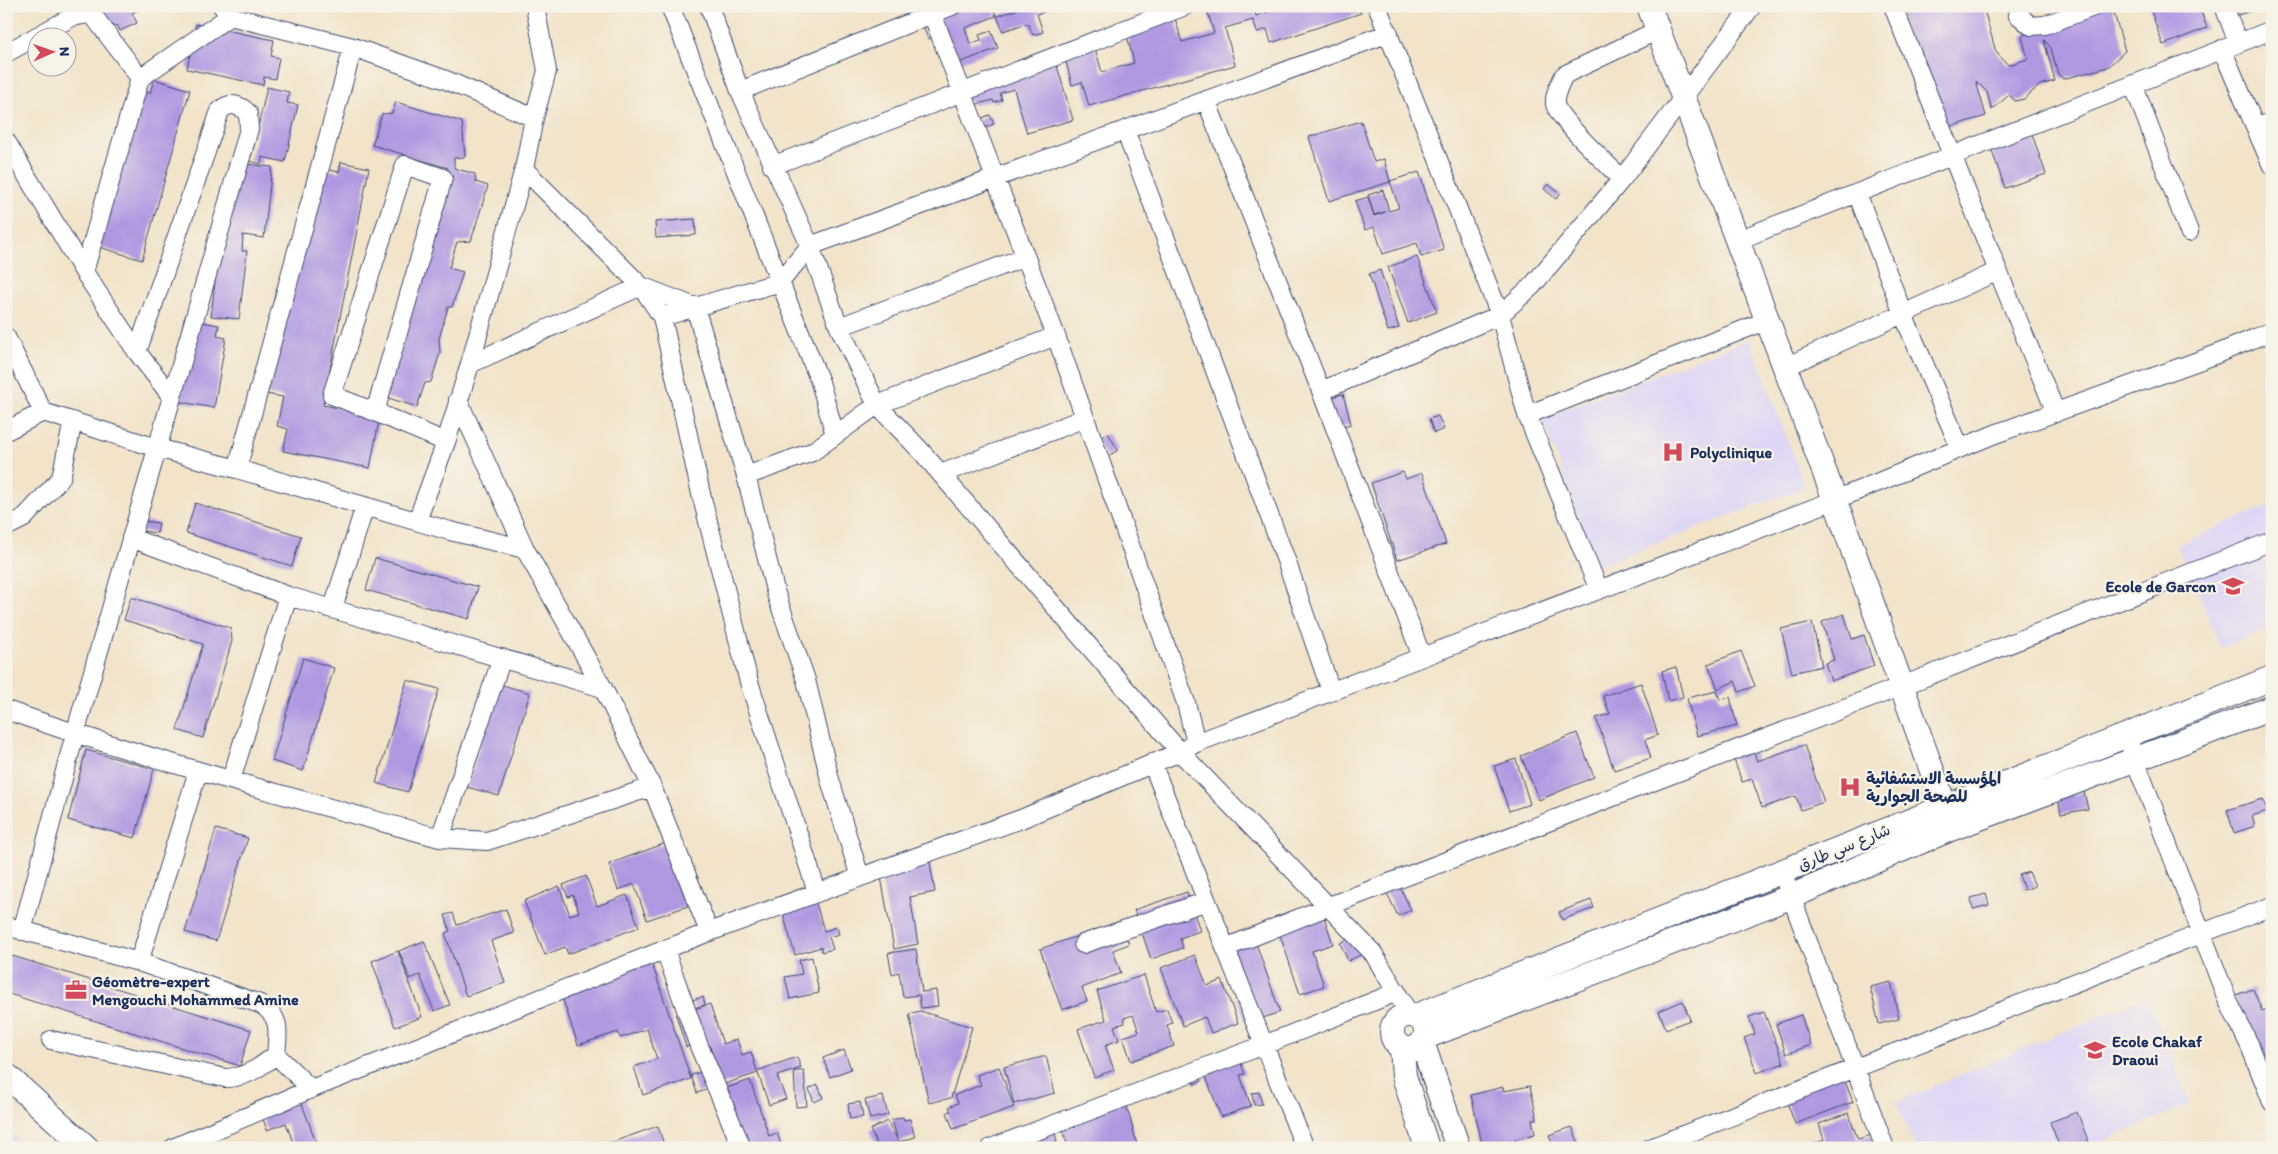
<svg xmlns="http://www.w3.org/2000/svg" width="2278" height="1154" font-family="Itim,'Playpen Sans Arabic',sans-serif">
<style>
.built{fill:#ded5f5}
.building{fill:#b098e1}
.lines{fill:none;stroke-linecap:round;stroke-linejoin:round}
.street-casing{stroke:#3b4a6e;stroke-width:20}
.secondary-casing{stroke:#3b4a6e;stroke-width:26}
.street{stroke:#fff;stroke-width:18}
.secondary{stroke:#fff;stroke-width:24}
.labels{text-anchor:middle;dominant-baseline:central;stroke-width:4.5;stroke-linejoin:round;paint-order:stroke}
.poi-label{font-size:16px;font-weight:bold;fill:#1b2f5e;stroke:#f7f3e8;text-anchor:start}
.street-label{font-size:16px;fill:#1b2f5e;stroke:#f7f3e8}
</style>
<rect width="100%" height="100%" fill="#f7f3e8"/>
<filter id="ink" filterUnits="userSpaceOnUse"><feTurbulence type="fractalNoise" baseFrequency=".02" numOctaves="2"/><feDisplacementMap in="SourceGraphic" scale="10" xChannelSelector="R" yChannelSelector="G"/><feConvolveMatrix kernelMatrix="1 2 1 2 8 2 1 2 1" color-interpolation-filters="sRGB"/></filter>
<filter id="wash" filterUnits="userSpaceOnUse"><feTurbulence type="fractalNoise" baseFrequency=".0096" numOctaves="4" result="noise"/><feDisplacementMap in="SourceGraphic" scale="20" xChannelSelector="R" yChannelSelector="G"/><feGaussianBlur stdDeviation="1.12" result="paint"/><feColorMatrix in="noise" values="0 0 0 0 0 0 0 0 0 0 0 0 0 0 0 0 0 1.4 0 .05"/><feComposite in="paint" operator="in"/></filter>
<g filter="url(#wash)">
<rect width="100%" height="100%" fill="#f2e3c9"/>
<!-- built -->
<path class="built" d="M1750,339L1805,487L1597,566L1542,418Z
M2272,504V627L2221,648L2177,545Z
M2147,997L2191,1104L2087,1148H1915L1896,1102Z
M6,1129L28,1148H6Z"/>
<g id="blocks">
<!-- building -->
<path class="building" d="M85,6H146L132,13L137,23L120,31L117,25L99,34Z
M937,6H993L996,16L965,28L970,44L981,40L979,35L991,31L998,48L951,66Z
M1014,6H1044L1046,11L1037,14L1043,32L1033,35L1028,23L1003,31L997,16L1016,10Z
M1206,6H1253L1256,16L1268,12L1266,6H1359L1361,13L1271,43L1267,29L1257,32L1253,20L1225,28L1235,65L1089,106L1082,82L1072,85L1064,54L1094,45L1102,72L1134,63L1126,32L1175,18L1182,42L1214,33Z
M1897,6H1983L1996,52L2008,65L2028,59L2022,37L2041,20L2089,6H2112L2125,51L2108,67L2063,79L2058,74L2051,48L2044,40L2055,81L2040,85L2024,99L2015,101L2009,95L1992,110L1987,92L1976,81L1986,116L1935,131Z
M2149,6H2199L2207,28L2163,45Z
M2216,6H2261L2262,8L2220,20Z
M931,23L935,36L928,39L923,26Z
M196,24L274,40L271,56L279,58L275,79L264,77L263,85L187,69Z
M1055,59L1073,120L1027,133L1014,89L1000,93L1002,100L994,103L993,100L974,105L963,95Z
M154,79L190,90L142,260L99,247L133,88L150,93Z
M267,87L289,92L287,103L298,105L285,162L262,157L261,164L249,161L252,154Z
M396,102L462,122L465,157L454,158V168L475,174L476,182L488,186L471,241L457,242L449,268L463,272L452,307H448L439,339L440,353L431,382L425,383L417,407L385,397L448,168L372,145L382,114L392,113Z
M990,115L994,124L982,129L979,119Z
M1361,121L1374,162L1384,159L1390,182L1329,201L1309,137Z
M2028,123L2046,174L2005,188L1987,137Z
M229,162L272,167L264,238L243,235L242,251H247L239,319L211,316Z
M341,162L369,168L323,405L380,416L370,468L283,451L288,429L277,426L283,397L266,394L311,166L339,172Z
M1419,172L1444,250L1421,257L1417,243L1383,254L1374,227L1365,230L1355,201L1368,197L1374,216L1385,212L1374,215L1368,195L1383,190L1389,211L1399,208L1390,181Z
M1548,184L1561,194L1556,199L1544,189Z
M695,219L696,235L656,238L655,222Z
M1417,257L1437,312L1408,323L1388,267Z
M1380,270L1399,328L1388,331L1369,274Z
M184,319L219,325L217,336L226,338L214,408L170,400Z
M1343,394L1351,424L1326,430L1318,401Z
M1438,416L1444,429L1434,433L1429,419Z
M1108,433L1118,450L1107,457L1096,440Z
M1403,472L1406,479L1422,473L1446,544L1397,560L1371,483Z
M195,503L301,536L292,566L186,533Z
M143,521L159,523L157,533L142,531Z
M375,558L478,587L469,619L366,590Z
M131,597L231,628L232,641L203,738L177,730L203,644L124,620Z
M1844,614L1852,639L1864,635L1874,666L1831,681L1825,663L1834,660L1822,622Z
M1812,622L1822,666L1792,673L1781,629Z
M1741,651L1755,686L1739,692L1735,681L1718,689L1708,664Z
M303,658L334,668L303,771L272,761Z
M1676,667L1683,697L1668,701L1662,671Z
M407,680L439,689L408,792L376,783Z
M1641,683L1658,735L1645,740L1651,758L1614,770L1596,718L1610,714L1603,696Z
M499,684L530,693L499,796L467,787Z
M1717,691L1720,700L1730,697L1737,726L1697,736L1687,698Z
M1577,733L1594,777L1539,800L1521,756Z
M1804,745L1824,802L1801,810L1796,796L1762,808L1752,779L1742,782L1732,754L1752,747L1757,761Z
M86,750L154,769L135,838L68,820Z
M1516,759L1530,804L1509,811L1494,766Z
M2084,792L2088,809L2061,814L2058,798Z
M2263,799L2267,811L2252,816L2255,826L2234,833L2227,810Z
M6,805L11,806L7,826H6Z
M216,829L248,838L216,941L185,932Z
M666,843L688,906L647,920L634,884L618,890L609,864Z
M929,857L935,892L910,897L918,944L894,949L879,866Z
M2029,872L2035,886L2024,890L2019,875Z
M1394,875L1411,910L1398,916L1381,881Z
M586,876L597,906L627,895L639,927L568,954L565,947L545,955L524,901L559,886L570,915L579,912L573,895L568,897L563,885Z
M1187,892L1200,931L1180,938L1183,948L1151,959L1134,910Z
M1986,894L1989,905L1973,909L1971,898Z
M814,896L824,931L837,927L839,934L829,937L833,949L822,952L821,947L795,955L781,906Z
M1591,900L1594,908L1562,920L1559,912Z
M1319,902L1333,944L1312,951L1324,986L1300,994L1274,917Z
M506,909L514,933L491,941L505,983L466,996L445,933L450,931L445,915L453,913L457,925Z
M1121,921L1129,944L1113,950L1121,973L1082,988L1087,1001L1062,1010L1040,949Z
M1251,929L1280,1012L1246,1024L1217,940Z
M1364,931L1375,955L1365,960L1362,954L1348,961L1340,943Z
M424,941L450,1005L434,1011L420,975L410,979L399,951Z
M916,949L922,992L936,990L938,1006L921,1008L919,995L903,997L899,972L892,974L888,953Z
M398,951L422,1017L395,1027L372,961Z
M6,954L251,1030L240,1066L6,993Z
M1195,955L1207,986L1222,980L1238,1023L1211,1033L1205,1017L1183,1026L1161,968Z
M812,957L819,993L790,999L785,977L802,974L799,960Z
M650,958L691,1079L643,1095L634,1067L657,1059L647,1029L620,1038L618,1032L578,1045L560,991Z
M1144,975L1156,1012L1167,1009L1172,1023L1167,1025L1174,1046L1131,1061L1123,1037L1139,1032L1133,1015L1124,1018L1125,1023L1114,1026L1119,1040L1105,1045L1114,1070L1094,1077L1078,1029L1106,1020L1097,991Z
M1891,982L1899,1019L1879,1024L1870,987Z
M2253,989L2262,1011L2272,1007V1059L2257,1065L2233,996Z
M703,997L705,1005L694,1008L692,1000Z
M1683,1001L1690,1020L1666,1029L1659,1011Z
M710,1004L723,1044L737,1039L742,1055L751,1052L757,1071L797,1057L801,1068L777,1076L786,1099L769,1105L758,1073L697,1093L691,1075L704,1071L696,1044L686,1047L676,1015Z
M920,1011L972,1027L951,1098L929,1103L909,1014Z
M1764,1012L1784,1063L1757,1073L1744,1038L1755,1034L1749,1017Z
M1801,1015L1811,1045L1786,1054L1776,1024Z
M844,1050L851,1069L830,1077L823,1058Z
M1237,1052L1245,1074L1240,1075L1251,1106L1221,1117L1206,1077L1212,1075L1208,1063Z
M1046,1056L1055,1093L1014,1104L1004,1067Z
M999,1067L1014,1107L953,1129L947,1112L951,1111L949,1107L958,1103L955,1095L981,1085L977,1075Z
M1197,1068L1202,1081L1194,1084L1190,1071Z
M1840,1068L1853,1102L1795,1124L1782,1089Z
M794,1071H804L807,1106L796,1107Z
M750,1080L769,1136L777,1133L782,1148H740L721,1090Z
M818,1085L823,1098L814,1102L809,1089Z
M1530,1086L1537,1119H1532L1535,1134L1515,1139L1518,1148H1483L1471,1095L1503,1087L1504,1091Z
M1259,1092L1262,1104L1254,1105L1252,1093Z
M883,1096L888,1115L870,1119L865,1100Z
M1124,1096L1138,1148H1068L1060,1116Z
M301,1101L318,1148H295L286,1123L267,1130L262,1116Z
M860,1102L863,1117L850,1119L848,1104Z
M2077,1112L2091,1148H2060L2050,1122Z
M1848,1113L1858,1139L1871,1135L1876,1148H1802L1824,1140L1819,1124Z
M903,1117L904,1120L910,1119L915,1137L899,1142L902,1148H879L870,1130L887,1121L898,1141L892,1120Z
M658,1126L665,1148H608L607,1144Z
M1053,1126L1057,1142L1043,1146L1044,1148H1007Z
M1572,1127L1579,1144L1568,1148H1554L1549,1135Z"/>
</g>
</g>
<g filter="url(#ink)">
<use href="#blocks" fill-opacity="0" stroke="#3b4a6e" stroke-width="1"/>
<g class="lines">
<!-- street casing -->
<g class="street-casing">
<path id="street" d="M222,6L230,16L353,47L446,80L534,118
M670,6L780,282L810,246L1389,33
M709,6L740,91L810,246L839,327L877,405L921,451L1180,752L1021,819L709,932
M929,6L1056,336L1186,703L1196,743
M1377,6L1500,315L1527,415L1599,590
M2022,6L2018,15L2031,26L2045,25L2096,6
M2224,6L2238,43
M2222,49L2272,166
M6,53L72,17L89,14L95,18L140,78
M2133,84L2189,232
M740,91L952,6
M1206,100L1321,391L1422,657L1196,743L1180,752L1373,953L1410,1015
M2256,127L2272,122
M1125,130L1286,560L1331,691
M6,141L84,272L140,78L230,16
M405,165L443,178L375,412L332,395Z
M772,166L1185,6
M1622,179C1609,166 1558,119 1555,104C1554,94 1560,84 1564,75L1658,30
M1857,193L1903,314L1960,448
M1738,240L2272,30
M1998,271L2056,413
M84,272L137,352L172,397
M641,286L695,307L746,476L776,594L806,680L830,780L860,877
M641,286L662,317L701,494L749,682L817,892
M662,317L780,282L820,382L835,435
M839,327L1025,257
M6,337L43,412
M470,364L641,286L524,169
M1785,367L1998,271L1893,6
M1321,391L1500,315L1532,286L1622,179L1752,6
M458,400L525,549
M375,412L446,442
M1527,415L1768,320
M6,431L43,412L157,448L237,469L450,531L525,549L603,688L652,787L709,932L311,1089
M237,469L353,47
M941,474L1085,418
M746,476L812,452L877,405L1056,336
M417,521L446,442L470,364L524,169L534,118L547,71L535,6
M6,527L24,518L61,478L73,421
M131,538L288,596
M333,608L365,506
M1422,657L1835,500L1995,434L2212,356L2272,331
M6,710C149,760 294,798 440,838L487,841L652,787
M2127,735L2135,760L2227,999L2250,1046L2272,1102
M1152,763L1305,1148
M231,780L288,596L603,688
M440,838L502,658
M1782,872L1885,1148
M6,926L139,962L260,1004C282,1017 278,1032 276,1055L311,1089L173,1148
M22,931L75,734L249,129L248,113C240,105 229,101 220,111L137,352
M1083,944L1207,901
M1225,948L1329,906L1902,686L2272,541
M665,950L699,1046L742,1148
M139,962L198,771
M51,1040L225,1078C246,1078 260,1067 276,1055
M991,1148L1264,1045L1397,992
M1650,1148L2272,906"/>
</g>
<!-- secondary casing -->
<g class="secondary-casing">
<path id="secondary" d="M1649,6L1835,500L1950,821
M1392 1032a17 17 0 1 1 34 0a17 17 0 1 1-34 0Z
M1416,1016L2272,678
M1425,1037L1790,897L1953,828L2272,708
M1422,1042L1458,1148
M1402,1047L1404,1076L1427,1148
M6,1075L87,1148"/>
</g>
<!-- street -->
<use href="#street" class="street"/>
<!-- secondary -->
<use href="#secondary" class="secondary"/>
</g>
</g>
<!-- icons -->
<defs>
<g id="hospital-bare" transform="scale(1.725)"><path d="M-5-5h3v3.5h4V-5h3V5h-3V1.5h-4V5h-3Z" fill="#d1495b" stroke="#f7f3e8" stroke-width="2.5" paint-order="stroke"/></g>
<g id="school-bare" transform="scale(1.725)"><path d="M0-5L7-2L0 1L-7-2ZM-4 1L0 2.5L4 1V4Q0 6-4 4Z" fill="#d1495b" stroke="#f7f3e8" stroke-width="2.5" paint-order="stroke"/></g>
<g id="office-bare" transform="scale(1.725)"><path d="M-6-3h4V-5.5h4V-3h4V5H-6ZM-1-4.5V-3h2v-1.5ZM-6 0V1H6V0Z" fill="#d1495b" stroke="#f7f3e8" stroke-width="2.5" paint-order="stroke"/></g>
</defs>
<g fill-rule="evenodd">
<use href="#hospital-bare" x="1673" y="452"/>
<use href="#school-bare" x="2233" y="586"/>
<use href="#hospital-bare" x="1850" y="787"/>
<use href="#office-bare" x="76" y="990"/>
<use href="#school-bare" x="2095" y="1050"/>
</g>
<g class="labels">
<!-- poi labels -->
<g class="poi-label">
<text x="1690" y="452">Polyclinique</text>
<text x="2216" y="586" text-anchor="end">Ecole de Garcon</text>
<text x="1866" y="778">المؤسسة الاستشفائية<tspan x="1866" dy="18">للصحة الجوارية</tspan></text>
<text x="92" y="981">Géomètre-expert<tspan x="92" dy="18">Mengouchi Mohammed Amine</tspan></text>
<text x="2112" y="1041">Ecole Chakaf<tspan x="2112" dy="18">Draoui</tspan></text>
</g>
<!-- street labels -->
<g class="street-label">
<text transform="translate(1844 847) rotate(-22)">شارع سي طارق</text>
</g>
</g>
<!-- margin -->
<rect width="2278" height="1154" fill="none" stroke="#f7f3e8" stroke-width="25"/>
<!-- north arrow -->
<g transform="translate(52 52) rotate(88)"><circle r="24" fill="#f7f3e8" stroke="#9fa5b1"/>
<path d="M0-4L9 19L0 12L-9 19Z" fill="#d1495b"/>
<text y="-8" font-size="14" font-weight="bold" text-anchor="middle" fill="#1b2f5e">N</text>
</g>
</svg>
